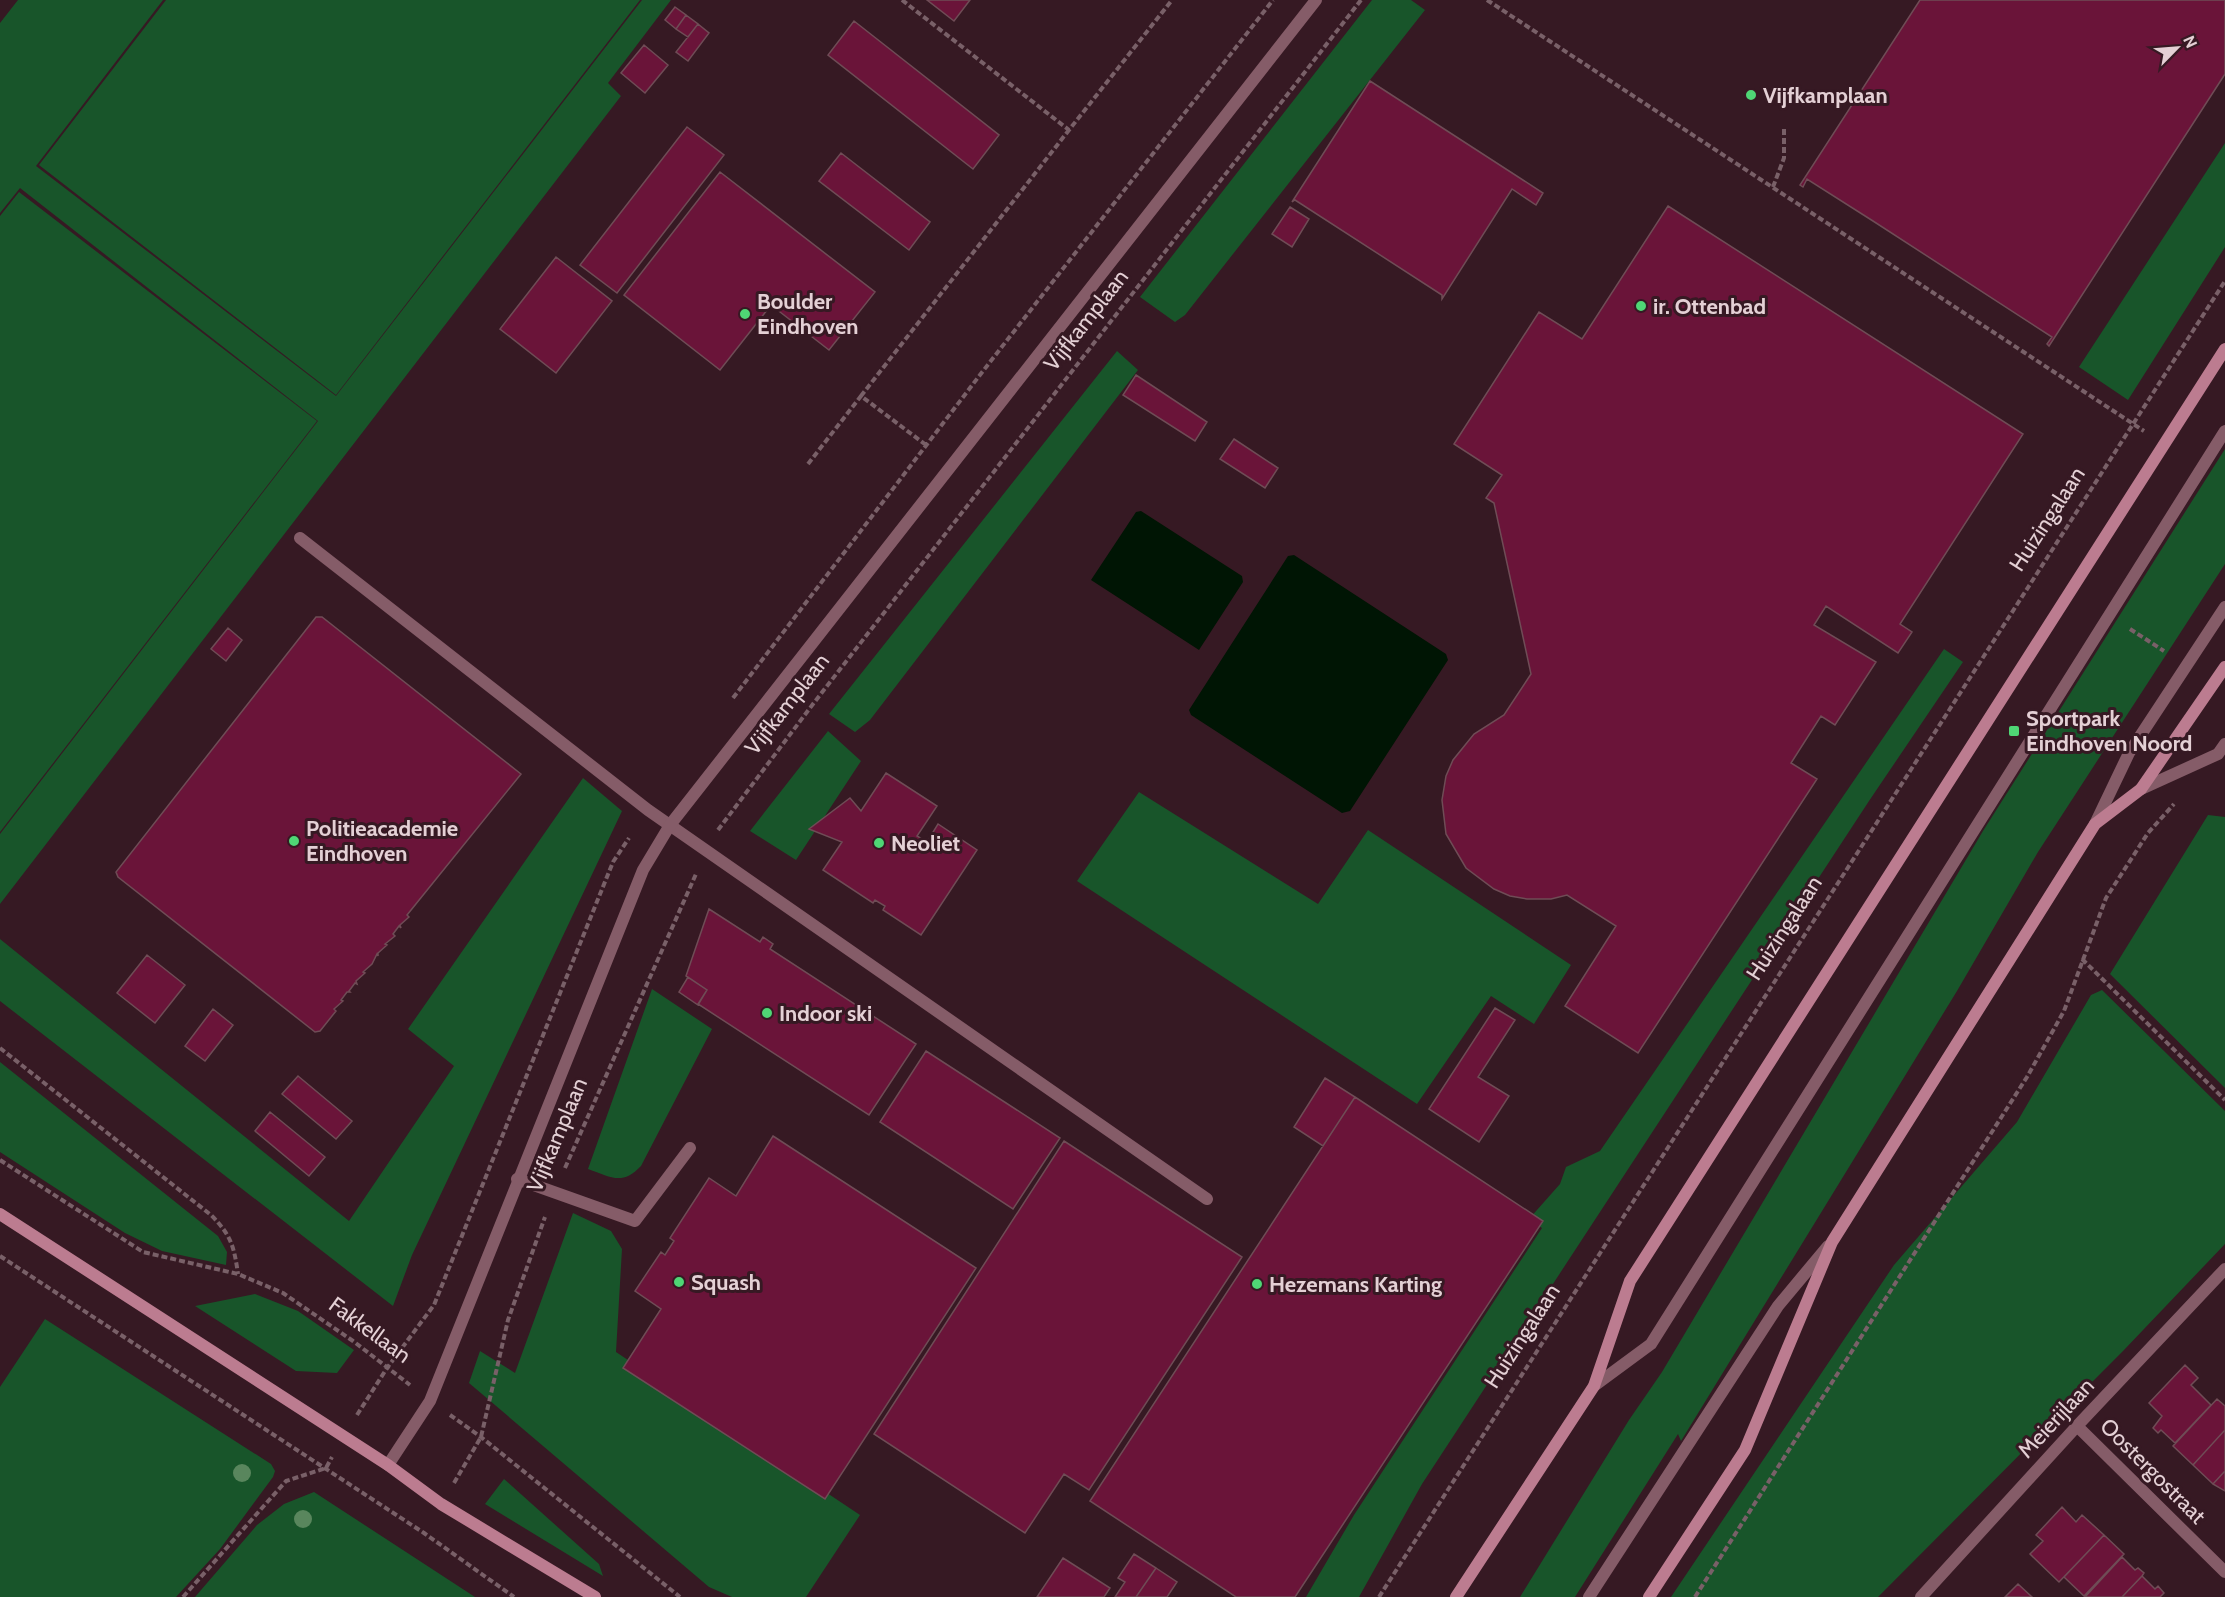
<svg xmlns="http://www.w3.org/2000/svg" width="2225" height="1597" font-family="Cabin,sans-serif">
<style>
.green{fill:#18552a}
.water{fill:#001504}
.building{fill:#6a1439;stroke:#6f4c56;stroke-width:1.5}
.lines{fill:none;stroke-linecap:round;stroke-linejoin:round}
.path{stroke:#796068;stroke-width:4;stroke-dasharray:6 3;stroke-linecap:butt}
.lane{stroke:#855c68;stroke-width:12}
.street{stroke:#855c68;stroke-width:12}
.secondary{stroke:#bc7c90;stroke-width:12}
.tree{fill:#59865d}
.poi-dot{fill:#4fd675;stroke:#361923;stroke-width:2}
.labels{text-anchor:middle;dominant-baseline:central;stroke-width:6;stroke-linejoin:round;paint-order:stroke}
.poi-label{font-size:22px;font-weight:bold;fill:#e4d0d5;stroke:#361923;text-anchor:start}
.street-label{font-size:22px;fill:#e4d0d5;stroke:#361923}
</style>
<rect width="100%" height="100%" fill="#361923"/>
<!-- green -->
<path class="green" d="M18,0H163L36,166L336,396L642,0H671L608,83L621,96L0,904V834L318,421L20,188L0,213V23Z
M166,0H640L336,395L39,165Z
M1372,0H1411L1425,10L1185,315L1175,322L1140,297Z
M2225,143V247L2128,400L2079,367Z
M19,192L317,421L0,832V216Z
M1117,351L1138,370L870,720L855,732L829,714Z
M2225,449V564L2038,852L1957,991L1681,1441L1678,1434L1575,1597H1520L1629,1420L1662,1372L1983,831Z
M1944,649L1963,662L1869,801L1422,1484L1359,1597H1306L1354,1515L1542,1228L1529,1219L1560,1184L1566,1167L1600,1151Z
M828,731L861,761L796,860L750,831Z
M583,778L622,811L412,1255L393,1306L0,1001V939L349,1221L454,1066L408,1029Z
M1139,792L1318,904L1368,830L1571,965L1534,1024L1491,996L1417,1104L1077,881Z
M2208,815L2225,817V1088L2110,974Z
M652,989L712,1029L641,1166C622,1186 611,1177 588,1169Z
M2102,990L2225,1111V1244L2124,1350L1878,1597H1671L1894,1265L2017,1122L2091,995Z
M0,1062L218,1236L227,1252L226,1265L162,1251L125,1233L0,1152Z
M573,1213L611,1231L622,1249L616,1352L860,1515L806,1597H732L709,1587L469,1383L480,1351L515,1373Z
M255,1294L298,1311L354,1350L337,1373L296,1371L195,1306Z
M45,1319L271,1464L275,1471L273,1477L220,1549L176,1597H0V1387Z
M504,1479L599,1564L603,1576L485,1504Z
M314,1492L475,1597H195L257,1525L284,1504Z"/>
<!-- water -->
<path class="water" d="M1141,511L1242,576L1243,582L1199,650L1091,580L1136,512Z
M1294,555L1446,654L1448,660L1350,811L1342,813L1191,715L1189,710L1288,556Z"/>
<!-- building -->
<path class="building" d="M927,0H970L954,21Z
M1920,0H2225V74L2049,346L2047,344L2052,337L1873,221L1807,179L1803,187L1800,185Z
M675,7L686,15L676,29L665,20Z
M686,15L698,24L688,37L676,29Z
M854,21L999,135L973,169L828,55Z
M698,24L709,33L688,61L676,52Z
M644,45L668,65L645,93L621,73Z
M1370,81L1543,193L1536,205L1512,189L1442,299V295L1295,200L1292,202Z
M687,127L724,155L617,293L580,265Z
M841,153L930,222L909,250L819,181Z
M720,172L875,292L829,350L771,305L720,370L624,295Z
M1668,206L2023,434L1900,624L1912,632L1898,653L1826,606L1814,625L1876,662L1835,725L1821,716L1791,763L1817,779L1638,1053L1565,1006L1616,926L1567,895L1551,899H1527L1510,896L1494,889L1466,868L1446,834L1442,800L1446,776L1453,760L1474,734L1504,715L1531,674L1494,503L1486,498L1502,475L1454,444L1539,312L1582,339Z
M1290,207L1309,219L1292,247L1272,234Z
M556,257L612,301L556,373L500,329Z
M1136,375L1207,422L1195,441L1123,395Z
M1234,439L1278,468L1265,488L1220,459Z
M316,617H322L521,774L407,915L409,917L400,925L401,928L399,926L393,934L395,936L385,944L387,945L378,953V956L377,954L372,964L363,972L365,973L356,981L357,984L355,983L349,991L350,992H347L341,1000L343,1001L334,1009L336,1011L320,1031L315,1032L118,877L116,872Z
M228,628L242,640L226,661L211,649Z
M886,773L937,806L917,836L927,842L938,824L977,850L921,935L883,910L885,906L875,900L873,903L823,870L842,842L809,829L850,798L861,811Z
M709,909L760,942L763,937L773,944L770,949L916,1044L869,1115L698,1004L707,990L686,976Z
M147,955L185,985L155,1023L117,993Z
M688,977L707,990L698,1005L679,992Z
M1495,1008L1515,1020L1478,1077L1509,1096L1479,1142L1429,1109Z
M213,1009L233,1025L205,1061L185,1046Z
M926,1051L1060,1138L1013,1209L880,1122Z
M298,1076L352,1121L336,1139L282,1094Z
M1325,1078L1355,1097L1323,1146L1294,1127Z
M1355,1097L1543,1221L1295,1597H1236L1090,1501Z
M270,1112L325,1157L309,1176L255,1131Z
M773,1136L976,1268L825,1499L623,1368L661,1309L635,1291L661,1252L665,1255L674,1241L670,1238L709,1178L736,1196Z
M1064,1141L1242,1257L1089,1490L1064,1474L1025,1533L874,1434Z
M2185,1365L2198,1378L2191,1385L2211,1405L2175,1443L2161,1430L2158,1433L2153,1428L2162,1416L2149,1403Z
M2217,1399L2225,1406V1430L2193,1465L2173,1446Z
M2225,1430V1471L2213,1484L2193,1465Z
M2225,1471V1491L2213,1484Z
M2062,1507L2076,1522L2082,1515L2104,1535L2059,1582L2030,1554L2043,1541L2036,1535Z
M2104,1535L2124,1554L2084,1596L2064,1577Z
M1134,1554L1156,1568L1136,1597H1115L1125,1582L1118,1578Z
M2122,1557L2135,1570L2138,1568L2144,1573L2142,1576L2122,1597H2085Z
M1063,1558L1110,1588L1104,1597H1037Z
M1156,1568L1177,1582L1167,1597H1136Z
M2142,1576L2155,1589L2158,1586L2164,1593L2160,1597H2122Z
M2018,1584L2032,1597H2005Z"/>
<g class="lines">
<!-- path -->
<path class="path" d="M902,0L1069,130L1172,0
M1487,0L2144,431
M1773,187L1784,158V128
M926,445L861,396L1069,130
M808,464L861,396
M2130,629L2164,651
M733,698L983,371L1273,0
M718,830L813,704L1361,0
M2082,959L2225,1100
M0,1048L211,1215C231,1235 234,1246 238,1274
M0,1160L143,1252L238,1274L283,1293L353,1341L410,1385
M565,1168L696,874
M0,1256L424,1533L514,1597
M357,1415L387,1368L434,1305L613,862L629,838
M450,1415L481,1437L680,1597
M454,1483L481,1437L508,1320L545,1217
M183,1597L286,1481L326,1468L332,1457
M1379,1597L2225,281
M1695,1597L2027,1077L2064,1011L2106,898L2148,833L2174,804"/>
<!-- lane -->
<path class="lane" d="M300,538L648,810L1207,1199
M2095,824L2129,753L2225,607
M517,1179L635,1221L690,1148
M1594,1386L1651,1344L2225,431
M1589,1597L1778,1306L1828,1246"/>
<!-- street -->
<path class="street" d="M2141,789L2218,754L2225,744
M2077,1426L2225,1572
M388,1465L430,1401L643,870L670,825L1316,0
M1921,1597L2077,1426L2225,1269"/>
<!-- secondary -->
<path class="secondary" d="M0,1214L388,1465L441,1504L595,1597
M1456,1597L1594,1386L1630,1281L2225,349
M1649,1597L1745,1450L1832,1242L2095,824L2141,789L2225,667"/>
</g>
<!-- trees -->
<g class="tree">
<circle cx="242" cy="1473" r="9"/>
<circle cx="303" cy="1519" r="9"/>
</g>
<!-- markers -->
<g class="poi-dot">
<circle cx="1751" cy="95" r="6"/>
<circle cx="1641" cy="306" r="6"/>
<circle cx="745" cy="314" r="6"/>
<rect x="2008" y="725" width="12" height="12" rx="3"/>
<circle cx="294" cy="841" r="6"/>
<circle cx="879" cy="843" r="6"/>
<circle cx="767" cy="1013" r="6"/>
<circle cx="679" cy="1282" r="6"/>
<circle cx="1257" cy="1284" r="6"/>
</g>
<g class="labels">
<!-- poi labels -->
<g class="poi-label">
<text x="1763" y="95">Vijfkamplaan</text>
<text x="757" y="301">Boulder<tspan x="757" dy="25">Eindhoven</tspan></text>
<text x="1653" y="306">ir. Ottenbad</text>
<text x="2026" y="718">Sportpark<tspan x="2026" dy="25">Eindhoven Noord</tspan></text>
<text x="306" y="828">Politieacademie<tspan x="306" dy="25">Eindhoven</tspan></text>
<text x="891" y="843">Neoliet</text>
<text x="779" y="1013">Indoor ski</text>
<text x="691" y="1282">Squash</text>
<text x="1269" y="1284">Hezemans Karting</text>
</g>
<!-- street labels -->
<g class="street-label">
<text transform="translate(1086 320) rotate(-52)">Vijfkamplaan</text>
<text transform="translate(2047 519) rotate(-57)">Huizingalaan</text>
<text transform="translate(787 704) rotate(-52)">Vijfkamplaan</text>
<text transform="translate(1784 928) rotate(-57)">Huizingalaan</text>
<text transform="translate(557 1135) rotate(-67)">Vijfkamplaan</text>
<text transform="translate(370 1330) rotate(36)">Fakkellaan</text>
<text transform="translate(1522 1336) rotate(-57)">Huizingalaan</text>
<text transform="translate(2056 1418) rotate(-47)">Meierijlaan</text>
<text transform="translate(2153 1471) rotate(45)">Oostergostraat</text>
</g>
</g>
<!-- north arrow -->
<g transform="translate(2177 48) rotate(65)" stroke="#361923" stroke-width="4.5" paint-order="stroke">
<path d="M0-4.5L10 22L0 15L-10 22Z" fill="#e4d0d5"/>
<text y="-9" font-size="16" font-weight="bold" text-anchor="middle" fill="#e4d0d5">N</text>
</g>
</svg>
